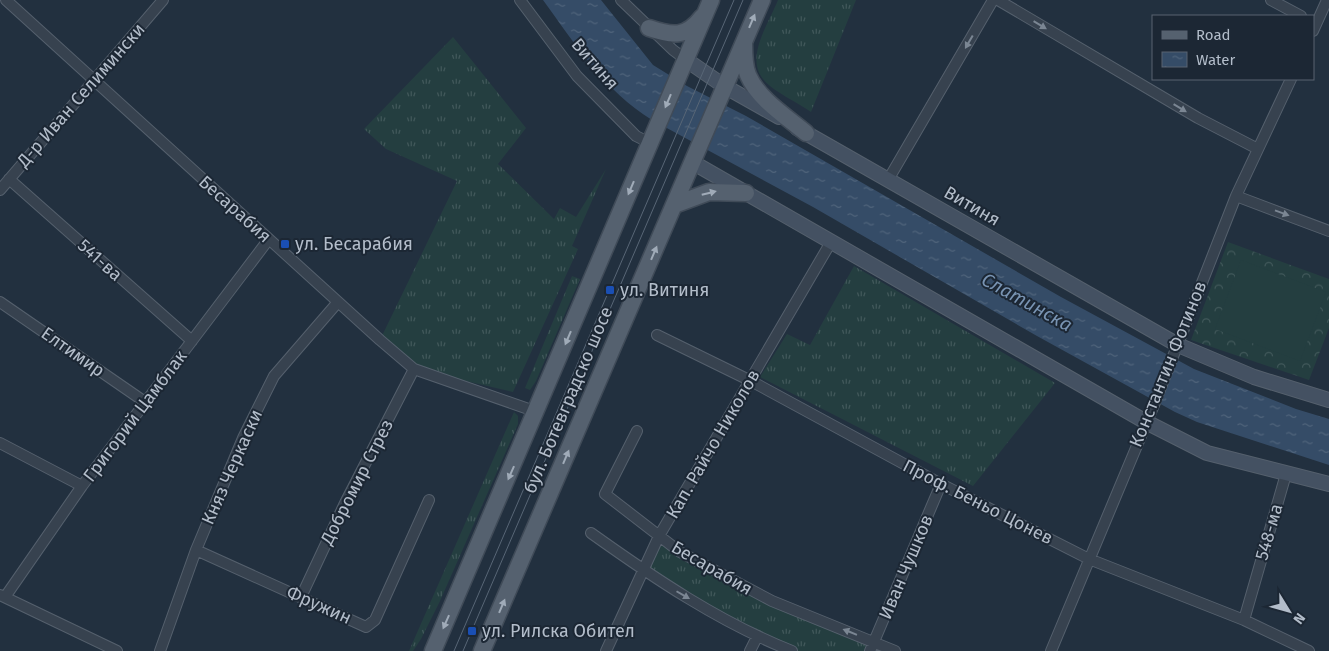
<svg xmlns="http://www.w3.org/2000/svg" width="1329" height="651" font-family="'Fira Sans',sans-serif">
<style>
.grass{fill:url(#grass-tufts)}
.forest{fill:url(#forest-crowns)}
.pitch{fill:#243e40}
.water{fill:url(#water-ripples)}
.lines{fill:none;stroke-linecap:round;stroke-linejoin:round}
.street-casing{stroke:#55606d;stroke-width:12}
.secondary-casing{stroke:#55606d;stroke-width:16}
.primary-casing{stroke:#404b58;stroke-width:19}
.street{stroke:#37424f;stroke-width:10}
.secondary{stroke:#445162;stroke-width:14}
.primary{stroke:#55616f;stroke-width:16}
.tram{stroke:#586676;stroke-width:1}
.oneway{fill:#a0abb8}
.oneway2{fill:#7b8693}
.transit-dot{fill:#1a4fb4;stroke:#1c2734;stroke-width:2}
.labels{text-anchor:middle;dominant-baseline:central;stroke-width:4;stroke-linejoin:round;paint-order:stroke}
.street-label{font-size:18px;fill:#b3bdca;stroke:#1c2734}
.poi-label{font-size:18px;fill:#b3bdca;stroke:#1c2734;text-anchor:start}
.water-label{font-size:19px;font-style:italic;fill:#7994b3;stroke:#1c2734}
</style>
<defs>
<pattern id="grass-tufts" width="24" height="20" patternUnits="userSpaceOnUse" patternTransform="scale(1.25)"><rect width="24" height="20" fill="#243e40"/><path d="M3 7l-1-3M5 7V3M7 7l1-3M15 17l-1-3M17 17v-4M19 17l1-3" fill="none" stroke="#41585a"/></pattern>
<pattern id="forest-crowns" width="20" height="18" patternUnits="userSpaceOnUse" patternTransform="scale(1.25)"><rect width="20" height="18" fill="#243e40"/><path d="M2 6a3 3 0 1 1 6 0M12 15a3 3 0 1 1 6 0" fill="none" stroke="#41585a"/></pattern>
<pattern id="water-ripples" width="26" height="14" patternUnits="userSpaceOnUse" patternTransform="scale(1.25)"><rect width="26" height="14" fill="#354c67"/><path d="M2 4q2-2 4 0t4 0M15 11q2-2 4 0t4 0" fill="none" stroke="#50647b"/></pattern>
</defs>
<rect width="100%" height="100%" fill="#22303f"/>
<!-- grass -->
<path class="grass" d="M778,0H856L811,112C799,103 772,91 763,79C745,57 769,23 778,0Z
M453,37L526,128L498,164L554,219L560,208L576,217L606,169L572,246L578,249L513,392L414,369L380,340L457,181L386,149L364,129Z
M854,266L1055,383L973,486L760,377L787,334L810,345Z
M572,276L580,279L536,381L530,390L525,388Z
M514,412L518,416V424L440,601L421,639L413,651H409Z
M659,536L772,601L895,651H792L642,569Z"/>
<!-- forest -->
<path class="forest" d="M1228,242L1329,279V328L1309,380L1191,340Z"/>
<!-- pitch -->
<path class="pitch" d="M1241,260L1326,292L1300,361L1215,329Z"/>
<!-- water -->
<path class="water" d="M543,0H601L653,65L687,86L746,116L1061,297L1194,369L1296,409L1329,419V465L1197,422L1175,412L1037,336L813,207L652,120C605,91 575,44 543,0Z"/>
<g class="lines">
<!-- street casing -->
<g class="street-casing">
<path id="street" d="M6,0L380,340L414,369L537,412
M520,0L577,76L636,136L650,143
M621,0L673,50L685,59
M998,0L1198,118L1258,149
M1271,0L1301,16
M1313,31L1327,0
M9,179L192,341
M888,180L993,0
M0,190L163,0
M1236,196L1329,231
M0,302L145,402
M657,335L751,381L941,484L1089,559L1244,620L1309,651
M637,431L605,494L680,552L772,601L895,651
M0,443L82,486
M591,533C654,578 719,622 792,651
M196,550L366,627L375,620L429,500
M0,595L117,651
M5,597L82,486L269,239
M301,597L345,503L414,369
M1244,620L1286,474
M160,651L196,550L243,438L274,376L338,302
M606,651L659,536L831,242
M750,651L757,637
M870,651L941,484
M1051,651L1154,405L1236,196L1291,79"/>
</g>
<!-- secondary casing -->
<g class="secondary-casing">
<path id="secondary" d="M685,59L724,86L779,117
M797,128L1178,345L1254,377L1329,400
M692,162L1146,422L1207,453L1329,484"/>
</g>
<!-- primary casing -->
<g class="primary-casing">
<path id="primary" d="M649,28C672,36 686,38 702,17
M744,44C744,54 744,65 748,75C758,99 787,117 806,133
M674,205L709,192L746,193
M433,651L711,0
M482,651L762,0"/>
</g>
<!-- street -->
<use href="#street" class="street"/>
<!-- secondary -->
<use href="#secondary" class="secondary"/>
<!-- primary -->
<use href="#primary" class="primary"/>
<!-- tram -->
<path class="tram" d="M454,651L734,0
M463,651L743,0"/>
</g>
<!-- one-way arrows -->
<defs><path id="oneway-solid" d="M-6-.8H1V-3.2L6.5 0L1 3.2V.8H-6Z" transform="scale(1.25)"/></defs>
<g class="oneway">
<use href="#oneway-solid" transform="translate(752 21) rotate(-67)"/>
<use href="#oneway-solid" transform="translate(668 101) rotate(113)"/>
<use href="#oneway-solid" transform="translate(631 188) rotate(113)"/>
<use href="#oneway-solid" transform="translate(709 193) rotate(-14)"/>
<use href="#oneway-solid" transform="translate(654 253) rotate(-67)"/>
<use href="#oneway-solid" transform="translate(568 338) rotate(113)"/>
<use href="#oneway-solid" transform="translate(566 457) rotate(-67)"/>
<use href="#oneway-solid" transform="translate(511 473) rotate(114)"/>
<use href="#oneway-solid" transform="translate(502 606) rotate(-67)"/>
<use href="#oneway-solid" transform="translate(446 622) rotate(114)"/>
</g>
<g class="oneway2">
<use href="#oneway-solid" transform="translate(1040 25) rotate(31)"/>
<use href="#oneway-solid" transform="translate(969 42) rotate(120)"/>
<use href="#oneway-solid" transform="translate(1180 108) rotate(31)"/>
<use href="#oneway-solid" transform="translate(1282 213) rotate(20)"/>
<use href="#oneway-solid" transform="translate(683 595) rotate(30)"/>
<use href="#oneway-solid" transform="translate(850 632) rotate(-158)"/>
</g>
<!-- markers -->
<g class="transit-dot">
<rect x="280" y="239" width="10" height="10" rx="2.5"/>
<rect x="605" y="285" width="10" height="10" rx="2.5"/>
<rect x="467" y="626" width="10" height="10" rx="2.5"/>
</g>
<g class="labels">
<!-- street labels -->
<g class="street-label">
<text transform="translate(595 64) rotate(49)">Витиня</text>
<text transform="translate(81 95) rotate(-49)">Д-р Иван Селимински</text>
<text transform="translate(972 206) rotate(30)">Витиня</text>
<text transform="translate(235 209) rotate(42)">Бесарабия</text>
<text transform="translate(100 260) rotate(42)">541-ва</text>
<text transform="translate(73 352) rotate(35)">Елтимир</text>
<text transform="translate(1168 364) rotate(-68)">Константин Фотинов</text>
<text transform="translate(568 400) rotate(-67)">бул. Ботевградско шосе</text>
<text transform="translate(135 416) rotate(-53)">Григорий Цамблак</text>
<text transform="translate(713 444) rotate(-60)">Кап. Райчо Николов</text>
<text transform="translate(232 467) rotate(-66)">Княз Черкаски</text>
<text transform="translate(357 482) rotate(-63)">Добромир Стрез</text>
<text transform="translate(978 502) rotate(27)">Проф. Беньо Цонев</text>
<text transform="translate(1269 532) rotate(-74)">548-ма</text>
<text transform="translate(906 567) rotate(-67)">Иван Чушков</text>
<text transform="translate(712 568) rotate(30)">Бесарабия</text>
<text transform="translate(319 605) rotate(24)">Фружин</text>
</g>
<!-- poi labels -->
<g class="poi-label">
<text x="295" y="244">ул. Бесарабия</text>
<text x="620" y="290">ул. Витиня</text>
<text x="482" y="631">ул. Рилска Обител</text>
</g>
<!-- water labels -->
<g class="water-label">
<text transform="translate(1027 302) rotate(29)">Слатинска</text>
</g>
</g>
<!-- legend -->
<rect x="1152" y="15" width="162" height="65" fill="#1c2734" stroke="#586370"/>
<rect x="1162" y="31" width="25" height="8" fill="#55616f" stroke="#586370"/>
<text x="1196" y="40" font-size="15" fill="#b3bdca">Road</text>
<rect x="1162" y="52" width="25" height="15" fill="url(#water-ripples)" stroke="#586370"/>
<text x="1196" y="65" font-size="15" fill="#b3bdca">Water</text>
<!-- north arrow -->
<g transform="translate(1289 611) rotate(127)" stroke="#1c2734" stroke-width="4" paint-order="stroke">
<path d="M0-4L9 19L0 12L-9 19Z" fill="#b3bdca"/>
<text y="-8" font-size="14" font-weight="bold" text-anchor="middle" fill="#b3bdca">N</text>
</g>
</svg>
